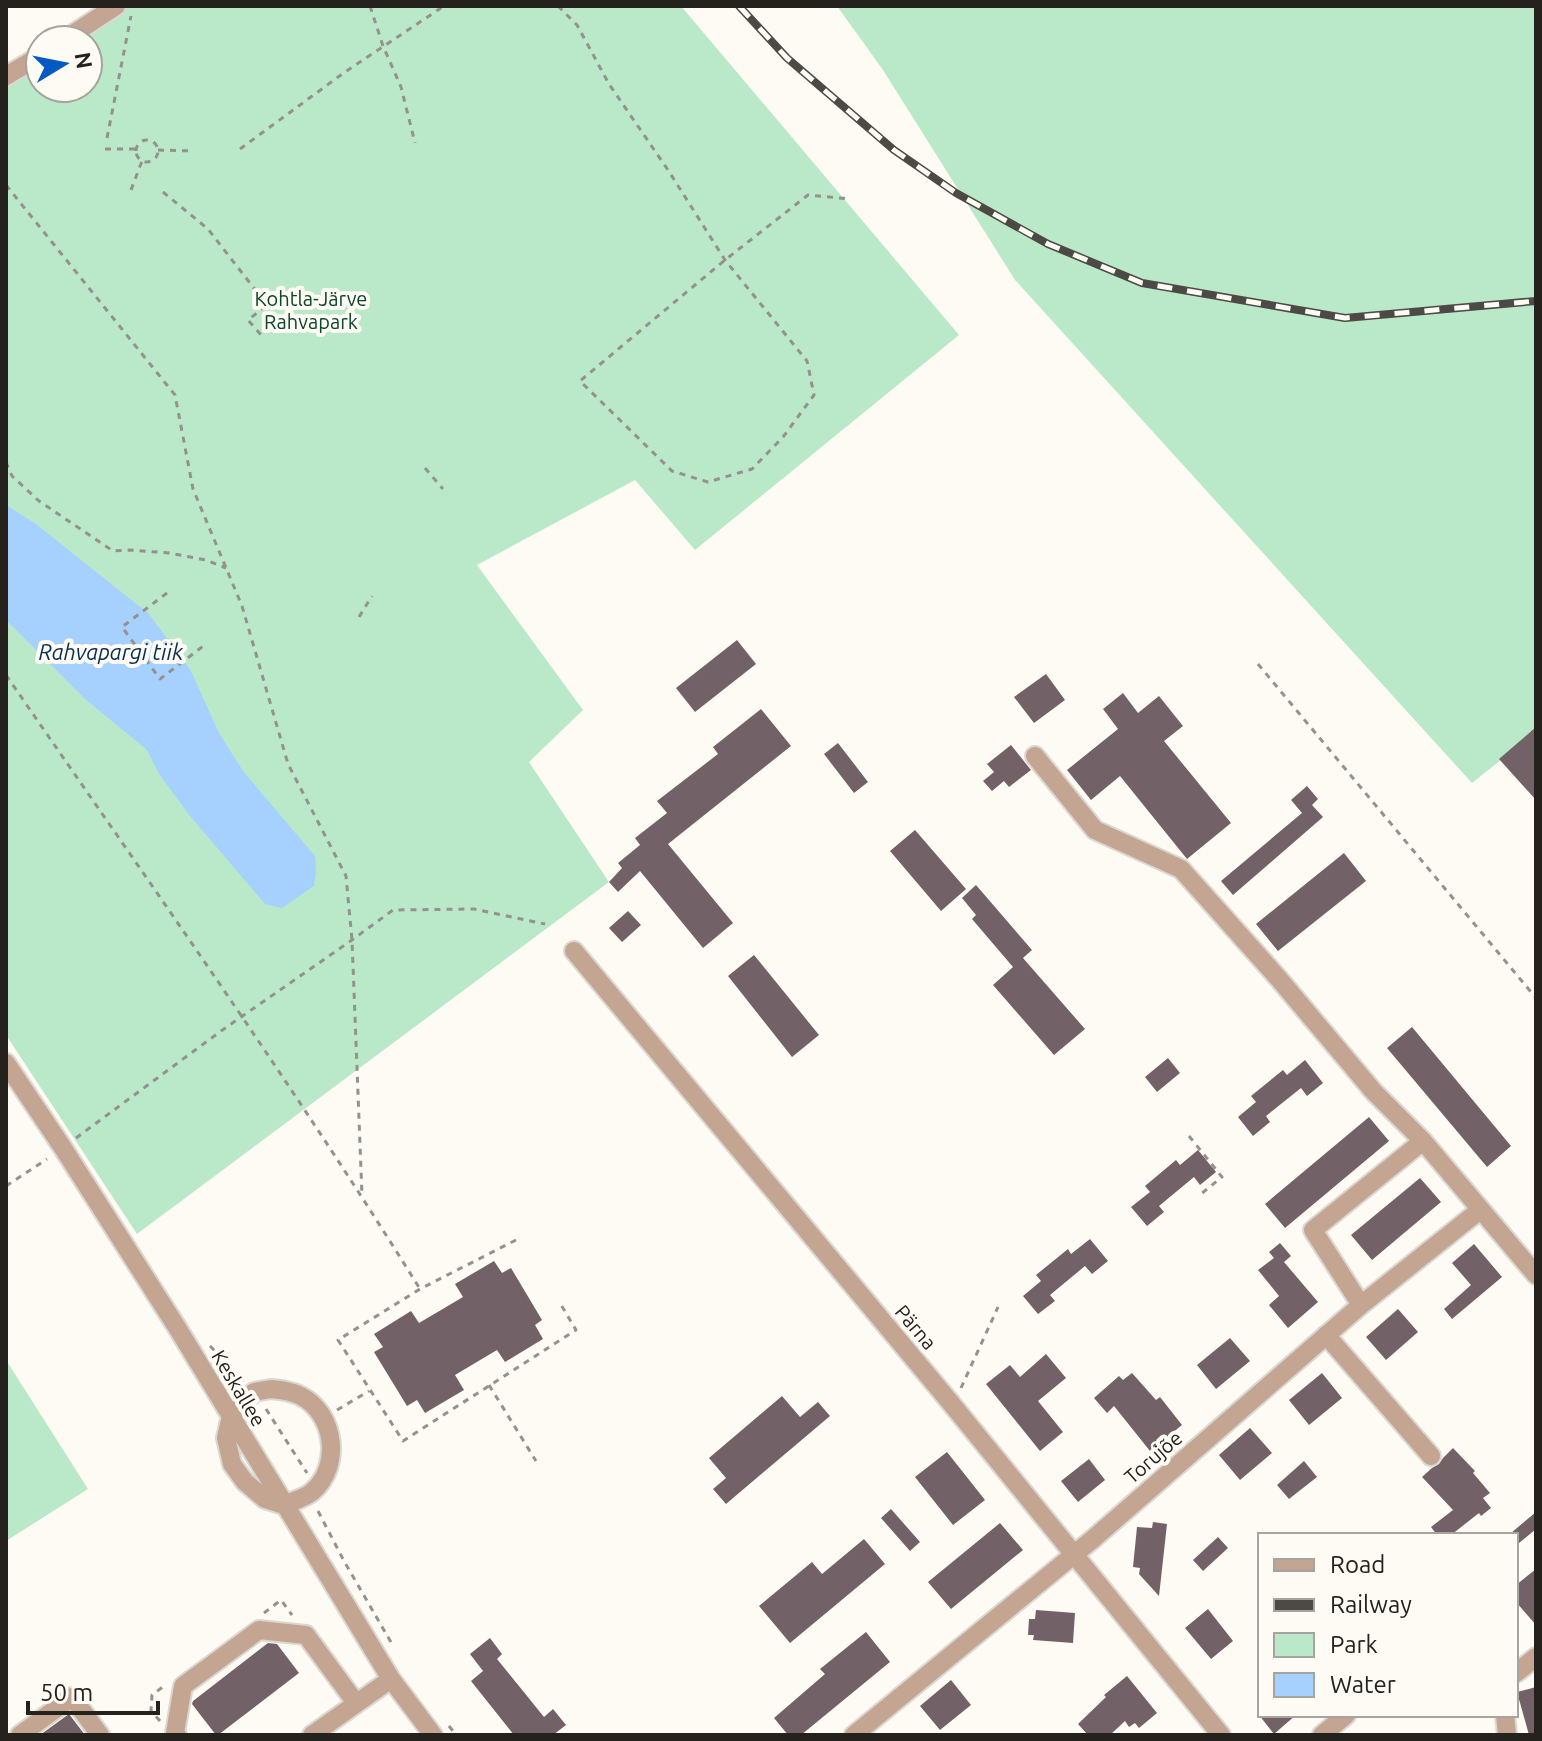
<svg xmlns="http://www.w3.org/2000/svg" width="1542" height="1741" font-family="Ubuntu,sans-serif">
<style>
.green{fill:#bae9ca}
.water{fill:#a6d1ff}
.building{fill:#726267}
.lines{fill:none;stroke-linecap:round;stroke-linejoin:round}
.minor-casing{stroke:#dbd7d1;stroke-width:22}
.path{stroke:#95918c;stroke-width:3;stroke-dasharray:6 6;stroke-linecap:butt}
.minor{stroke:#c3a592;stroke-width:18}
.rail-casing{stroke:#4d4944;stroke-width:8}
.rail{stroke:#fefaf4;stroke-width:5;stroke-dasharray:15;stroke-linecap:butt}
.labels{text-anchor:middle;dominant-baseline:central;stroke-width:8;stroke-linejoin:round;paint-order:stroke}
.park-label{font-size:20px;fill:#0c4629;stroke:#fefaf4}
.street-label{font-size:20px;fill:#25211c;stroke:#fefaf4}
.water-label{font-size:22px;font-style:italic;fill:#072f52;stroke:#fefaf4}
</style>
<rect width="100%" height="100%" fill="#fefaf4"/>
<!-- green -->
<path class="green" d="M115,6H681L959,335L695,550L635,480L477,565L583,710L529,762L609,882L137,1234L6,1035V76L40,54V88H88V40H62Z
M837,6H1536V732L1472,783L1015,280L883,70Z
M6,1360L88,1489L6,1541Z"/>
<!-- water -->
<path class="water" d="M6,505L36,524L149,614L191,671L219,733L243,771L315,856L316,871L314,886L282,908L265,904L190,816L159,774L147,750L85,699L6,620Z"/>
<!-- building -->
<path class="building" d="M737,640L756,664L695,712L676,688Z
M1046,674L1065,700L1034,723L1014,697Z
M1123,693L1138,713L1159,696L1183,726L1164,741L1231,823L1187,859L1120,776L1091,800L1067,770L1118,729L1103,709Z
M761,709L791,746L668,844L733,923L703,948L640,871L618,892L609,882L622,868L618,863L640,845L635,838L667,813L657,801L718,754L713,747Z
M1536,727V800L1499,759Z
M838,743L868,782L854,793L824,754Z
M1011,745L1031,770L1009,787L1004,781L992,791L983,781L994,772L987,764Z
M1307,786L1318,799L1312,805L1323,817L1233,895L1221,881L1302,813L1291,800Z
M915,830L966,889L941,911L890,851Z
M1344,853L1366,881L1278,951L1256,924Z
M976,885L1032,950L1023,958L1085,1029L1054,1055L993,985L1013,967L972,919L976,915L962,898Z
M628,911L641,925L622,942L609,928Z
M754,955L819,1035L792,1057L728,976Z
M1412,1027L1511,1146L1487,1167L1387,1048Z
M1168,1058L1180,1073L1157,1092L1145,1077Z
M1305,1060L1323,1083L1307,1096L1301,1088L1266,1116L1270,1122L1253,1136L1238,1117L1256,1102L1251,1096L1283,1070L1287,1075Z
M1369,1117L1389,1141L1285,1228L1265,1204Z
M1198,1150L1216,1172L1200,1185L1194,1177L1159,1206L1164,1212L1147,1226L1131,1207L1150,1192L1145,1186L1176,1160L1180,1165Z
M1420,1178L1441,1202L1372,1260L1351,1235Z
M1090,1239L1108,1261L1092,1274L1085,1266L1050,1295L1055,1301L1038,1314L1023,1296L1041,1281L1036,1275L1068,1249L1071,1254Z
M1280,1243L1291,1256L1284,1262L1318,1302L1288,1328L1269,1305L1279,1296L1258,1270L1274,1258L1269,1252Z
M1474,1244L1502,1277L1452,1319L1444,1309L1471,1285L1452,1263Z
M494,1261L502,1273L511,1268L542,1320L535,1325L543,1339L505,1362L497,1350L455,1375L464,1390L425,1413L417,1400L407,1406L374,1352L383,1347L374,1334L411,1311L419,1323L463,1297L455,1284Z
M1398,1309L1418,1332L1386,1360L1366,1337Z
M1230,1338L1250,1361L1216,1389L1197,1365Z
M1046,1354L1066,1378L1038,1401L1063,1432L1040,1451L986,1384L1010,1365L1020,1377Z
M1132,1373L1156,1400L1160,1397L1182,1425L1150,1451L1114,1406L1107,1413L1094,1398L1119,1376L1123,1380Z
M1322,1373L1342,1398L1309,1425L1289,1400Z
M782,1396L800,1417L818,1402L830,1416L726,1504L713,1489L726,1478L709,1458Z
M1250,1428L1272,1453L1240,1480L1219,1455Z
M1453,1448L1475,1471L1473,1473L1490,1493L1483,1498L1491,1508L1481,1516L1479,1513L1451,1535H1437L1431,1527L1453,1510L1422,1477L1432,1468L1439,1464L1443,1458Z
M947,1452L985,1500L953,1525L915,1477Z
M1089,1459L1105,1480L1078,1502L1061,1481Z
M1304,1461L1317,1477L1289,1499L1277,1485Z
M891,1509L920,1542L910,1551L881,1518Z
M1536,1512V1529L1519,1543L1516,1539V1535L1511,1533Z
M1153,1522L1167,1524L1159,1596L1139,1574L1140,1568L1133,1567L1137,1527L1152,1528Z
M1000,1523L1023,1550L951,1609L928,1582Z
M1218,1537L1228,1548L1203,1571L1193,1560Z
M864,1539L885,1564L790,1643L759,1606L812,1562L822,1574Z
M1536,1569V1625L1516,1602V1585Z
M1208,1609L1233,1641L1211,1659L1185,1628Z
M1036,1610L1075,1613L1073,1643L1033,1640L1034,1635H1028L1029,1619H1035Z
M866,1632L890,1662L801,1735H788L774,1718L825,1674L820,1669Z
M490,1638L502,1654L497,1659L544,1717L553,1709L566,1725L553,1735H514L471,1681L483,1671L470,1654Z
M268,1643L277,1644L299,1673L218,1735H216L192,1704L193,1701Z
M1127,1676L1157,1713L1139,1728L1135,1723L1129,1727L1125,1721L1110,1735H1088L1078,1724L1106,1697L1104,1695Z
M951,1680L971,1705L940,1730L920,1706Z
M1536,1687V1735H1529L1517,1692Z
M69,1714L85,1735H40Z
M1259,1715H1296L1274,1734Z"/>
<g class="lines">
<!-- minor casing -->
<g class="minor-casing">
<path id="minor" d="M64,40L116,6
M6,76L40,56
M1035,756L1095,830L1181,869L1279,979L1374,1092L1423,1141L1536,1275
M574,951L950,1402L1221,1735
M6,1063L63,1148L178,1329L391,1679L433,1735
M1361,1305L1313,1230L1423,1141
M1326,1335L1431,1456
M271,1389C282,1390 291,1391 301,1396C335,1414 342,1466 312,1492C305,1498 293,1501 284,1505L265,1499L245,1482L232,1464L226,1438L231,1416L254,1392Z
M1516,1673L1536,1657
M1505,1715L1507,1735
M20,1735L72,1697L100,1735
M177,1735L175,1733L183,1686L259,1630L306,1635L356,1703
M312,1735L391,1679
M854,1735L1093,1539L1361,1305L1480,1210
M1322,1735L1346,1715"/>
</g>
<!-- path -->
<path class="path" d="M370,6L383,46L401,87L415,143
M558,6L577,25L609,84L668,170L725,260L807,361L814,395L783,437L752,469L708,482L672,471L580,381L725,260L808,195L850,199
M107,138L131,16
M136 151a11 11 0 1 1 22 0a11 11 0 1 1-22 0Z
M105,149H136
M240,149L345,72L444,6
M158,150L193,151
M6,185L175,395L193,489L242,606L288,764L346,876L352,940L362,1196
M131,190L142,161
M163,192L208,229L267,305L248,320L261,335
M6,462L12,476L39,501L113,551L130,550L169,553L206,560L226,568
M425,468L443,489
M167,593L122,627L160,679L206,644
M359,617L372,596
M1258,664L1536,998
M6,675C146,878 290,1080 420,1289
M1189,1136L1222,1177L1201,1194
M76,1138L221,1031L352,940L393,910L474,909L545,924
M6,1186L47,1159
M516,1240L420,1289L338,1340L403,1441L576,1330L560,1303
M210,1346L244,1381
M489,1385L536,1461
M961,1388L998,1307
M266,1409L307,1473
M337,1410L369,1391
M318,1511L344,1561L392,1644
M264,1613L281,1600L292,1615
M160,1721L151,1711L152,1695L164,1686
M449,1726L456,1735"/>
<!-- minor -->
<use href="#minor" class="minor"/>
<!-- rail casing -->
<g class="rail-casing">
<path id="rail" d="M739,6L787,58L894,150L956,193L1048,244L1142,283L1345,318L1536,301"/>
</g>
<!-- rail -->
<use href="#rail" class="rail"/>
</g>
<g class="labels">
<!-- park labels -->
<g class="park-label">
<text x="311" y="298">Kohtla-Järve<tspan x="311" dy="23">Rahvapark</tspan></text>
</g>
<!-- street labels -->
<g class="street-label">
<text transform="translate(916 1327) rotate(50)">Pärna</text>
<text transform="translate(239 1388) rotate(59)">Keskallee</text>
<text transform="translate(1153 1457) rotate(-41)">Torujõe</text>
</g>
<!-- water labels -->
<g class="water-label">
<text x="111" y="651">Rahvapargi tiik</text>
</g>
</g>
<!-- border -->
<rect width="1542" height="1741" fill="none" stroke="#25211c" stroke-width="16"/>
<!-- legend -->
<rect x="1258" y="1533" width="260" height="184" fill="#fefaf4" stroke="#a7a39e" stroke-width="2"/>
<rect x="1274" y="1559" width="40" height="12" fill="#c3a592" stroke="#a7a39e" stroke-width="2"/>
<text x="1330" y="1573" font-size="24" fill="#25211c">Road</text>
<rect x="1274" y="1599" width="40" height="12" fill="#4d4944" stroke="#a7a39e" stroke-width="2"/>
<text x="1330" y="1613" font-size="24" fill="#25211c">Railway</text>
<rect x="1274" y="1633" width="40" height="24" fill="#bae9ca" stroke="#a7a39e" stroke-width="2"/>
<text x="1330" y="1653" font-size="24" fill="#25211c">Park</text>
<rect x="1274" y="1673" width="40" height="24" fill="#a6d1ff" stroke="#a7a39e" stroke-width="2"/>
<text x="1330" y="1693" font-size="24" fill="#25211c">Water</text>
<!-- north arrow -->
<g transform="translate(64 64) rotate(80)"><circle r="38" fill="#fefaf4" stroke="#a7a39e" stroke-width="2"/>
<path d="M0-6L14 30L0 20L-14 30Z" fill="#035ac3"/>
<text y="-12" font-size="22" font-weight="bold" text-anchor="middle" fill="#25211c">N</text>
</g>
<!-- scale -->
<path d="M28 1701v12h130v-12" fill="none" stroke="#25211c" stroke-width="4"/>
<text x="40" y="1701" font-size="24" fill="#25211c" stroke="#fefaf4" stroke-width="6" paint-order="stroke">50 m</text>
</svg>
